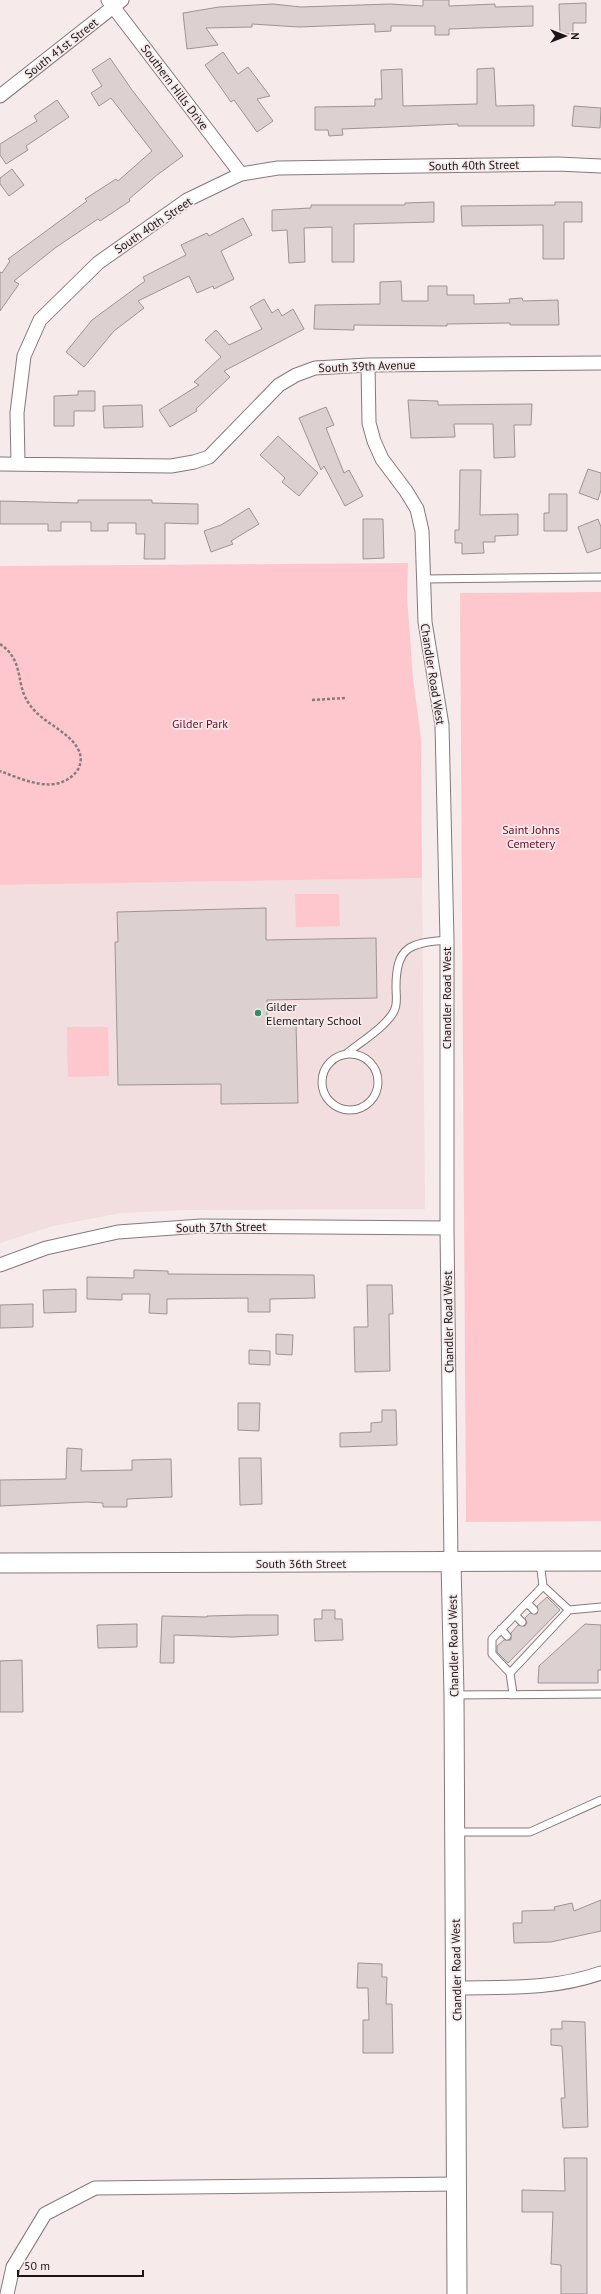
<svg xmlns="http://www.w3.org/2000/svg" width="601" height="2294" font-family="'PT Sans',sans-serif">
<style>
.built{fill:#f2dddf}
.green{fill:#fec7ce}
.building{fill:#dcd0d1;stroke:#9f9495}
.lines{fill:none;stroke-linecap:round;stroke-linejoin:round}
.lane-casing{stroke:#847a7b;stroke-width:9}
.street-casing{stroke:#847a7b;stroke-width:15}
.secondary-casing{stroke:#847a7b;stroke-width:21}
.path{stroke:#847d7e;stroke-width:2.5;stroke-dasharray:3 2;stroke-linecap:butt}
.lane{stroke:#fff;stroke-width:7}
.street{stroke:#fff;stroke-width:13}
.secondary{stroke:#fff;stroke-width:19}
.poi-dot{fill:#308d64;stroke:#f6eaeb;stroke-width:1.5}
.labels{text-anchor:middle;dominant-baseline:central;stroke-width:3.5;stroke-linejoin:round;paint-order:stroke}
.street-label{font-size:12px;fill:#1b1718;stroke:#f6eaeb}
.park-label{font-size:12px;fill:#6c0728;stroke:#f6eaeb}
.poi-label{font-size:12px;fill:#1b1718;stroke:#f6eaeb;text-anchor:start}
</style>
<rect width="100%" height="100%" fill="#f6eaeb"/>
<!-- built -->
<path class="built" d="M422,878L425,1209L184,1210L121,1213L53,1226L0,1243V885Z"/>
<!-- green -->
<path class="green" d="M408,563L407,597L413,678L421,739L422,878L0,885V566Z
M601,592V1521L466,1522L460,593Z
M295,894H339L340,926L296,927Z
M67,1027H108L109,1076L68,1077Z"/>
<!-- building -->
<path class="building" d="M423,0H449V6L495,4V7L533,6V26L449,29V35H435V26H391V31L375,32V24L299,27L252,24V27L206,28L218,45L187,49L183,13L219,7L273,4L301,7L390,4L423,6Z
M586,3V23H573V34H560L559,4Z
M223,52L238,74L248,67L270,96L257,99L273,121L257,132L234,100L231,102L205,65Z
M110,58L132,90L183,156L157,175L129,199L130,201L100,221L98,219L55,248L14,281L19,284L0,311V272L2,273L10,261L8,259L87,201L85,199L116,179L118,181L152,151L111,98L99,106L91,93L102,86L92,70Z
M494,68L496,106L534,105V126H458V124L391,127L342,129L343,135L329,136L328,130H315V107L375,106V99H382L381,70L402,69L403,106L477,104V69Z
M57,100L69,117L26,146L28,150L6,164L0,155V144L37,121L34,116Z
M574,106L601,108L600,128L572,126Z
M12,169L24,185L9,196L0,184V178Z
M434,202V222L354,224V262H332V227L304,228L305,262L289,263L287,230L272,231V210L311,208V205H405V203Z
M555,202H582V222H564V259H543V225L462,226L461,206L555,205Z
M243,218L252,235L221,251L234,279L214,289L213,286L197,293L189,276L138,301L144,308L114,331L84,367L66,352L92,320L145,281L143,277L186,255L181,245L207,233L209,236Z
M401,281L402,301H428V286H447V295H474V304L510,303L509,299L522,298L523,301L558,300L559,325H510V323L447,324V326L354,325V330L314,329L315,305L380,304V282Z
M264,299L272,313L278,309L282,316L293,309L304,329L224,371L230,377L196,409L197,411L170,427L159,410L199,385L194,382L221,357L205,340L216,330L229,345L262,329L250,307Z
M78,391H95V411H74V426H54V396L78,395Z
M408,400L438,401V405L532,404L531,425H514L515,457L494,458L493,424H454L455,437L411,438Z
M142,405L143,427L104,428L103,406Z
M326,407L334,425L326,428L344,473L349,470L363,496L345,506L324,466L321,470L299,418Z
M278,436L318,473L299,496L282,482L285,478L260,455Z
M588,469L601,473V490L598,500L579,493Z
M460,470H481L480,515L518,514V535L495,536V542H483L484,553L462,554V543H455V530H459Z
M549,494H567V531H544V513H549Z
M78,500H152V503L198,504V524L165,523V559H144L145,534H136V523H108V531H91V522H61V531H48V524H0V501L78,503Z
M249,508L259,524L231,541L233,544L211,552L204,531L221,525Z
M363,519H383L384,558L363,559Z
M598,519L601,527V548L587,553L578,527Z
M266,908V940L376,938L377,998L267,1000V1025L296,1024L298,1103L221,1104V1084L118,1085L115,942H118L117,912Z
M134,1270L168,1271V1274L314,1275L315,1298L270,1299V1312H248V1298L167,1299V1314L149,1313L150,1294H122V1300L87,1299V1277L134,1278Z
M367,1285H392L393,1314H389L390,1371L355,1372L354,1327H368Z
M76,1289V1312L44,1313L43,1290Z
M33,1304V1327L0,1328V1305Z
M276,1334L293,1335L292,1355L276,1354Z
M249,1350L270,1351V1365L249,1364Z
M238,1403H260L259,1431L238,1430Z
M382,1410H396L397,1445L340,1447V1433L371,1432V1423L382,1422Z
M67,1448L82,1449L81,1471L132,1470V1460L171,1459L172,1497L127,1499V1507H103V1503L87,1502L0,1506V1480L66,1479Z
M239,1458H261L262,1504L240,1505Z
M547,1597L560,1610L508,1663L497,1652V1646L504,1640H511V1633L518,1625L525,1626L527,1623L525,1618L530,1613L537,1614V1606Z
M322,1610H335V1619H342L343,1640L315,1641L314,1619H322Z
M248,1615H278V1635L232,1637L174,1635V1663H160L162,1616L207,1617V1616Z
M137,1624V1647L98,1648L97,1625Z
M585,1624L601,1625V1670H598V1683H538L539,1666Z
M22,1660L23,1712H0V1661Z
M601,1900V1931L551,1942L514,1943L513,1923H522V1911L555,1910L554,1907L572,1903L574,1911Z
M358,1963L382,1964V1977H387L386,2004H392L393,2053H363V2020H369L368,1988H357Z
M562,2021L585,2022L588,2127L563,2128L561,2098H565L562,2046L551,2045V2029H562Z
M564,2158H587V2294H561V2265L551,2264L553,2212H522V2190L565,2191Z"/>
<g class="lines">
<!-- lane casing -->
<g class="lane-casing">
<path id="lane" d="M423,579L601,577
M346,1054C359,1043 387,1026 394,1011C398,1004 396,996 396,987C396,947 409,943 447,940
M322 1082a28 28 0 1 1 56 0a28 28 0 1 1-56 0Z
M543,1586L569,1610L601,1607
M527,1603L534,1610
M515,1615L522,1622
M501,1629L507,1636
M510,1673L569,1610
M513,1694L510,1673L492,1654V1639L543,1586L540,1562
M455,1695L601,1694
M456,1832H530L601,1800"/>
</g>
<!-- street casing -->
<g class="street-casing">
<path id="street" d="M108,0L241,174
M0,96L122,0
M368,365L369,423L374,441L382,459L406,491L417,509L422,531L425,622L442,725L447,940V1228L451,1562
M18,463L17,413L24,356L40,320L98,263L187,200L241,174L278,168L558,164L601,166
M0,464L171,466L194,462L209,457L279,385L296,375L315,368L368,365L601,363
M0,1265L46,1248L118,1232L201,1226L447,1228
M457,1988C508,1987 552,1990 601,1973
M7,2294L13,2267L45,2214L95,2188L457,2184"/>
</g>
<!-- secondary casing -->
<g class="secondary-casing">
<path id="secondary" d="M451,1562L454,1695L457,2294
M0,1563L601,1561"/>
</g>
<!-- path -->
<path class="path" d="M0,644C26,662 14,684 30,705C42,723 70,731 79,751C82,758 81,765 77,771C57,796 24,780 0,771
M312,700L345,698"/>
<!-- lane -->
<use href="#lane" class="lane"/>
<!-- street -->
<use href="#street" class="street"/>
<!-- secondary -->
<use href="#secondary" class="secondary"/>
</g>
<!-- markers -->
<circle class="poi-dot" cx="258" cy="1013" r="4"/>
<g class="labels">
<!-- street labels -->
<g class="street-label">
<text transform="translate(61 48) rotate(-38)">South 41st Street</text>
<text transform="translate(175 87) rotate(53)">Southern Hills Drive</text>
<text transform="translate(474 165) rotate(-1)">South 40th Street</text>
<text transform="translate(153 225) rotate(-34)">South 40th Street</text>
<text transform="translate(367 366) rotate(-2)">South 39th Avenue</text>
<text transform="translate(433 674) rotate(81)">Chandler Road West</text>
<text transform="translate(446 998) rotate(-90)">Chandler Road West</text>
<text transform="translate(221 1227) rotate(-1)">South 37th Street</text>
<text transform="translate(448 1322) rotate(-91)">Chandler Road West</text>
<text x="301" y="1563">South 36th Street</text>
<text transform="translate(453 1646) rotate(-91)">Chandler Road West</text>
<text transform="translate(456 1970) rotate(-91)">Chandler Road West</text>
</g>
<!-- park labels -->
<g class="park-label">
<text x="200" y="723">Gilder Park</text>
<text x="531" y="829">Saint Johns<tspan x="531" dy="14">Cemetery</tspan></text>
</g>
<!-- poi labels -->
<g class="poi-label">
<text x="266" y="1006">Gilder<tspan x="266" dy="14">Elementary School</tspan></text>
</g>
</g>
<!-- north arrow -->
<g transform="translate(565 36) rotate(90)" stroke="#f6eaeb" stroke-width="3" paint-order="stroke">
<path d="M0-3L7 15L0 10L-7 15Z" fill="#1b1718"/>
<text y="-6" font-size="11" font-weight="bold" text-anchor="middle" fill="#1b1718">N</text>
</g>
<!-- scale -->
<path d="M18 2270v6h125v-6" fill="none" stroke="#1b1718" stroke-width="2"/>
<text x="24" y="2270" font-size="12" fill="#1b1718" stroke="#f6eaeb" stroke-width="3" paint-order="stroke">50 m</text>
</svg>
